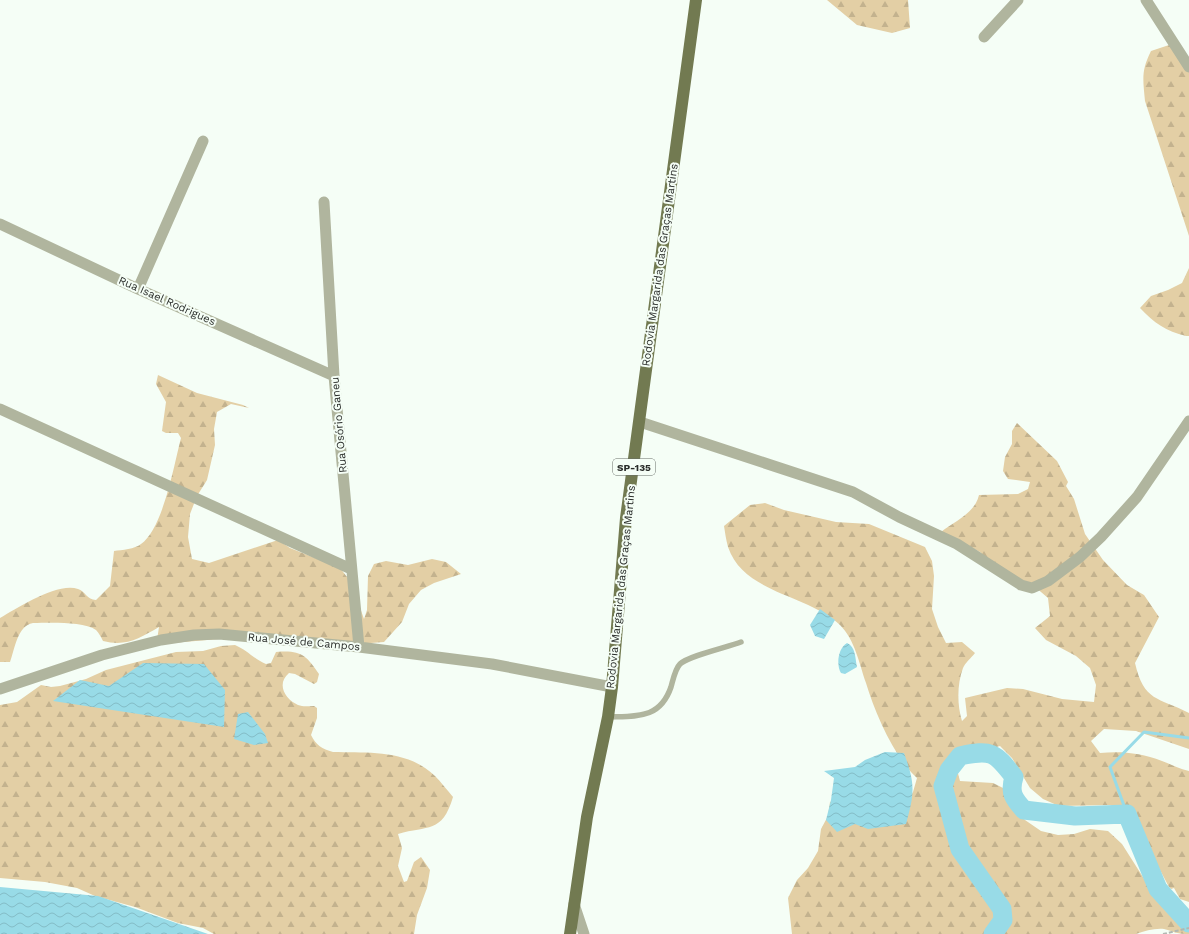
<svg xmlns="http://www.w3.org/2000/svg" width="1189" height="934" font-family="'Work Sans',sans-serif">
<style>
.forest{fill:url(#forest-firs)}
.water{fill:url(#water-waves)}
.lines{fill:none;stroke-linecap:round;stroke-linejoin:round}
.stream{stroke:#98dbe7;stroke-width:3}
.river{stroke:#98dbe7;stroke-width:19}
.path{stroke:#b1b8b1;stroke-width:2;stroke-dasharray:4 2;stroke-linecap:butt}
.lane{stroke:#b0b59e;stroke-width:5.5}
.street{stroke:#b0b59e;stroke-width:11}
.primary{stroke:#727a51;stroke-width:12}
.labels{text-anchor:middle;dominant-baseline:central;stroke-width:4;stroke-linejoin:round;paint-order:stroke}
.shield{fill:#f5fef6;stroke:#676c67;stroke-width:1}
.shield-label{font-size:10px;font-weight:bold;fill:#2a2d2a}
.street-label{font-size:11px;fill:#2a2d2a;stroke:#f5fef6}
</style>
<defs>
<pattern id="forest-firs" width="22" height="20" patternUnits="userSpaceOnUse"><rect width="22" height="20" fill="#e3cfa5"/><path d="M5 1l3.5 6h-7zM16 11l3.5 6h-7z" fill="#c3b28e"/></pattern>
<pattern id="water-waves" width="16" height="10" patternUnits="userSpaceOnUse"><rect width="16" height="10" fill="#98dbe7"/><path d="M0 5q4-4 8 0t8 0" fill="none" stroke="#83bcc6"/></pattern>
</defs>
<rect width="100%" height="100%" fill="#f5fef6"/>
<!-- forest -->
<path class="forest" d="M827,0H908L910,28L892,33L857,25Z
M1169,45L1189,62V236L1145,101C1143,79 1141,71 1151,51Z
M1189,268V336H1186C1166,331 1154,323 1140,308L1151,296L1168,290L1182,283Z
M158,375L197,393L243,405L249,408L231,404L217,412L214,429L215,445L207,480L197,496L190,514L188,537L192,559L209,563L278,540L290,548L340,568L351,582L364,619L367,610L368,576L374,564L386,561L408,565L432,559L446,562L461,574L434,583L421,590L409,604L402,622L384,642L344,645L243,637L172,643L157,640L159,627C140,638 126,647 103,641C101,637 99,633 96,630C83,621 49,623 33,623C17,626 15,649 10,662H0V618C18,608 57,582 78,589C85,591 87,600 96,600L110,586L114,551C122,550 135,549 141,544C163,529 174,465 181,438L178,433H166L162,431L166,402L156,384Z
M1017,423L1057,461L1068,482L1066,486L1074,499L1085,534L1103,560L1127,585L1144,595L1159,617L1135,663C1144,702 1158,697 1189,713V749L1136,731L1104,729L1091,741L1100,753C1122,751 1141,753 1162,761C1171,764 1179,769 1189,771V902L1180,899L1174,888L1171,889L1169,887L1151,853L1146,838L1125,810L1110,805L1059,806L1043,799L1030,788L1012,758L1000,746L968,755L956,766L960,781L993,783L1009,791L1016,808L1025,820L1041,831L1058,835L1074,834L1090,829L1108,831L1122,844L1148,885L1171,899L1189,918V934C1177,934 1175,932 1164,929C1155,928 1145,931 1136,934H792L788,898L797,880L808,868L818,851L821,829L828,816L830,802L837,799L906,802L913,792L917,778C894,757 875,713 866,683C859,663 855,640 840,625C808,594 744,594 728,547C726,540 725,532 724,526L750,505L765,503L784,510L836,522L869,524L925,547L932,561L934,576L932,609L938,627L946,643L962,642L975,653C971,658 965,663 963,668C957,684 957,705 962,721L967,716L965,698L1007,688L1023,689L1062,699L1094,702L1096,685L1090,668L1076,656L1046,640L1035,628L1050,616L1048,598L1034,586L999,571L980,552L941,532C955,521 975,513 979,495L1018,494L1028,489L1030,482L1008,479L1003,471L1005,457L1012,444V431Z
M235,645C247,650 254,659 266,664L271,663L276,652C301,650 306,655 319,674L317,682L314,684L295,674L289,673C276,684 285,699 298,705C303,707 309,706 314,706L317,708V718L311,735C316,745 322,749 333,752C368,753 407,749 435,776C441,782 447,790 453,797C442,834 428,825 398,834L402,848L398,866L404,882L407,881L414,862L421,857L430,870L427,888L417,915L414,934H214L203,928L178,923L135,907L95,896L77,888L45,882L0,878V705L17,702L41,685L51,687L60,686L86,679L106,670L176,652L203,651L221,646Z"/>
<!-- water -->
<path class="water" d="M820,609L835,620L824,639L815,636L810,625Z
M847,643C856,647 855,658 857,667L845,674L841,673C836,665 838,648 847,643Z
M143,663L204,664L225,690L224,727L53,701L80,680L109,686Z
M248,712L265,734L268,743L254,745L234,739L238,714Z
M885,752L904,753C915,783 915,792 906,824L868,829L855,824L837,832L826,820L831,800L834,778L824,771L855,767L865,760Z
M0,887L98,896L208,934H0Z"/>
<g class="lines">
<!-- stream -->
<path class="stream" d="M1127,814L1110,767L1144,732L1189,738"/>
<!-- river -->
<path class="river" d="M993,934L1003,920L1002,909L960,849L943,786L949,770L960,756C991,749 995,752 1014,777C1009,793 1014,799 1024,810L1075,816L1127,814L1158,889L1189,923"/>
<!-- path -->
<path class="path" d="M1163,934L1189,928"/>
<!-- lane -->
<path class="lane" d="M608,717C637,716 660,719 671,687C673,680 675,669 680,664C688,656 728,647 741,642"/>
<!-- street -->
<path class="street" d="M1146,0L1189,67
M984,37L1018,0
M324,202L334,376L359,647
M0,224L138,289L334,376
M138,289L203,141
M0,409L351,569
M640,422L853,492L899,517L957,544L1021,585L1032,588L1048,581L1080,557L1101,537L1137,497L1189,421
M0,689L102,655L161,640L194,635L219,634L359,647L492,664L612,687
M574,904L584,934"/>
<!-- primary -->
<path class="primary" d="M570,934L587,817L608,717L612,687L626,518L696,0"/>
</g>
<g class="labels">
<!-- shield labels -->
<rect class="shield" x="613" y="459" width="42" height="16" rx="3"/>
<g class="shield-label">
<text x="634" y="467">SP-135</text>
</g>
<!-- street labels -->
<g class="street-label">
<text transform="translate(660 265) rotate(-82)">Rodovia Margarida das Graças Martins</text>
<text transform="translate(167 301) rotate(24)">Rua Isael Rodrigues</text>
<text transform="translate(339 425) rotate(-95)">Rua Osório Ganeu</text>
<text transform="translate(621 587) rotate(-84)">Rodovia Margarida das Graças Martins</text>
<text transform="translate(304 642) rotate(5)">Rua José de Campos</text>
</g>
</g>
</svg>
